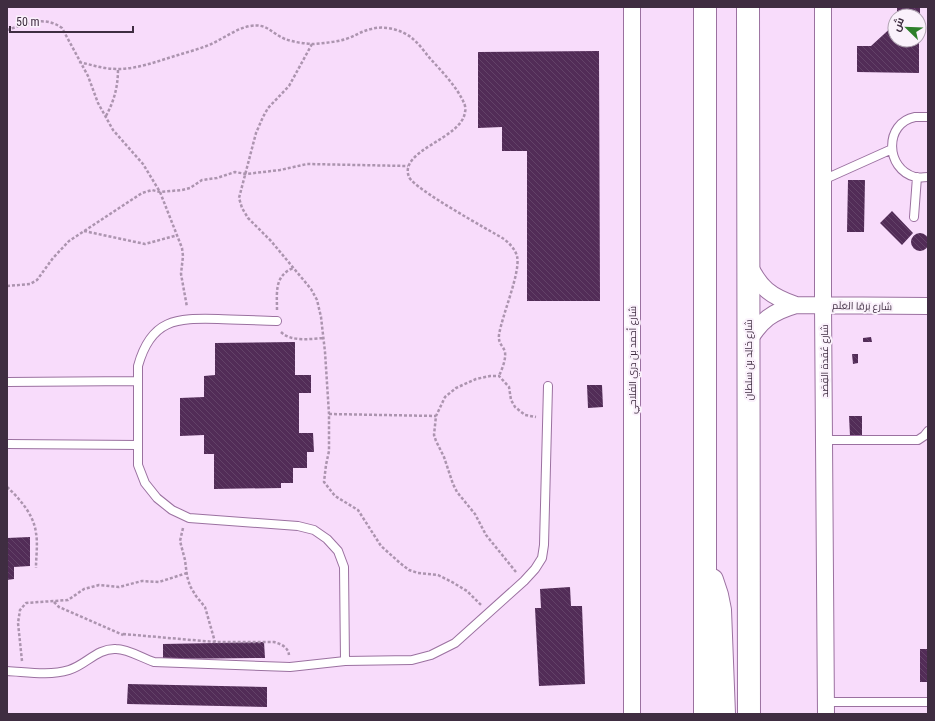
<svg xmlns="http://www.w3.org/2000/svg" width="935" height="721" font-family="'Roboto Condensed',Cairo,sans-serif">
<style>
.building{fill:url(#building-back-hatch)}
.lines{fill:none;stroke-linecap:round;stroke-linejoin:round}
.service-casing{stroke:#9b71a0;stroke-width:10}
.minor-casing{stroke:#9b71a0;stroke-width:18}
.primary-casing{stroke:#9b71a0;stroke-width:24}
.path{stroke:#ac94af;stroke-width:2.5;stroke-dasharray:3 2;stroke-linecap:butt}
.service{stroke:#fff;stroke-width:8}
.minor{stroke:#fff;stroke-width:16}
.primary{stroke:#fff;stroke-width:22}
.labels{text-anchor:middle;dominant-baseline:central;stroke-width:4;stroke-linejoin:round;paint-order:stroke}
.street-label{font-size:10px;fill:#3f2d41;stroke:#faf1fb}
</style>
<defs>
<pattern id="building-back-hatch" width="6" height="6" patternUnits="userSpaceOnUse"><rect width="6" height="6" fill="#522c57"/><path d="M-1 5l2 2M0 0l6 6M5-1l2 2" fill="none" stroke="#634268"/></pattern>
</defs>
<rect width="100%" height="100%" fill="#f8dcfb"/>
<!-- building -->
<path class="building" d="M897,8H920V16H897Z
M895,24V40H919V73L857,72V46H871Z
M599,51L600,301H527V151H502V127L478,128V52Z
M848,180H865L864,232H847Z
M892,211L913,233L902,245L880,223Z
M911 242a9 9 0 1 1 18 0a9 9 0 1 1-18 0Z
M871,337L872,342H863V338Z
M295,342V375H311V393H299V433H313L314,452H307V468H293V483H281V488L214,489V454H204V435L180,436V398L204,397V376L215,375V343Z
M852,354H858V363L853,364Z
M587,385H602L603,407L588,408Z
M849,416H862V436H850Z
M30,537V566L14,567V579L7,580V538Z
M570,587L571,606H582L585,684L539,686L535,608H541L540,589Z
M264,642L265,658L163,659V644Z
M920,649H928V682H920Z
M128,684L267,687V707L127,704Z"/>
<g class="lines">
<!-- service casing -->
<g class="service-casing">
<path id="service" d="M928,117C924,117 919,117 915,117C884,123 885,169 915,177C919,178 924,177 928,177
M823,180L892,149
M914,217L917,177
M277,321C258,320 238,320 218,319C176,318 151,319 138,366V465L145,483L157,498L172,510L189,518L298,526L314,530L327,539L338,551L344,567L345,661
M7,382L138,381
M824,440H918L924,436L928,431
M7,444L138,445
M7,671C27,672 49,676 69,670C86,665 97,648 116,649C128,649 142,658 154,662L290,667L345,661L412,660L431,655L455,643L524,581L535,569L542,558L544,545L548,386
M826,702H928"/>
</g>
<!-- minor casing -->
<g class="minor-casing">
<path id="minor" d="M632,7V714
M823,7V305L826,714
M748,263C760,288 770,296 796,305
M748,342C761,320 772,312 796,305L928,306"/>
</g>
<!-- primary casing -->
<g class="primary-casing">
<path id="primary" d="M748,7L749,714
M712,580L717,595L720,610L724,714
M705,714V7"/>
</g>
<!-- path -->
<path class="path" d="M7,30C26,24 44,15 62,28L88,76L98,103L113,130L143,164L160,192L182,248L183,256L181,274L187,307
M312,44L289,86L268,108L263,117L256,133L239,198L242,208L248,218L271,241L311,289L317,300L321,317L325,352L329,414V451L326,465L324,482L335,496L358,510L381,546L400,563L409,570L418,573L438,575L452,582L467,591L481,605
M79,62C92,65 104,69 118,69C138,69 158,61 178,55C188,52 199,49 209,45C223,39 235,29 250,26C267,23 271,33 285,39C293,42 306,44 314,44C325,43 336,42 346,39C355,36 362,31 371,29C385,25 403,30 413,39C419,44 424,51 428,56C441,71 456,85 464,103C465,105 466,109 465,112C462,139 398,150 409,177C414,189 489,230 504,239C510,244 515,249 517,256C521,272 502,315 499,335C498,344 503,345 505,352C506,360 502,369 499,376
M106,116C114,101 118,87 118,69
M84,231L145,244L178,235
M7,286L30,284L37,280L53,258L69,241L142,193L152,190L160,192L182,190L190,188L202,180L217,178L235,172L246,174L280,170L307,164L408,166
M277,310C277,293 274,276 293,268
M281,332C291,342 310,339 324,338
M329,414L436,416
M7,487C20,499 34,515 36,533C38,544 36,557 36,568
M183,528L180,541L185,560L187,576L190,586L196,596L205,607L215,642
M516,572L486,535L475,514L457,492L453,484L444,457L436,441L434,435L436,416L445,397L456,388L476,379L490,376H499L509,387L511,400L515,407L525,415L536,417
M54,602L59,607L123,635
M123,634L215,642H274C281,644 288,647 289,655
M22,661L18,623L20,610L26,603L68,600L84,589L99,585L119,587L142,581L159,582L187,573"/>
<!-- service -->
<use href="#service" class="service"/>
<!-- minor -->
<use href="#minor" class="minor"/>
<!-- primary -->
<use href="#primary" class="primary"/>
</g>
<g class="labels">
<!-- street labels -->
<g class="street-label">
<text transform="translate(862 306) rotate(1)">شارع بَرقا العَلَم</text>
<text transform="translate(632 360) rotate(-90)">شارع أحمد بن دري الفلاحي</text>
<text transform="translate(748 360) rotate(-90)">شارع خالِد بن سلطان</text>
<text transform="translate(824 361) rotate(-90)">شارع عُقدة القِصَد</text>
</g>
</g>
<!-- border -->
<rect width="935" height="721" fill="none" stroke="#3f2d41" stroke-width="16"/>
<!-- north arrow -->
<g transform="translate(907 28) rotate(293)"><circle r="19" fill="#faf1fb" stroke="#afa3b1"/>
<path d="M0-3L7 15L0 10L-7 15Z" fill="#2d7f2a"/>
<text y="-6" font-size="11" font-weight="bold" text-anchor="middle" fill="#3f2d41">ش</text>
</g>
<!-- scale -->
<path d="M10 26v6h123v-6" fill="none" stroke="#3f2d41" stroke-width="2"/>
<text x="16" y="26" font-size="12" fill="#3f2d41" stroke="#faf1fb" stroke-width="3" paint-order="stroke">50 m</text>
</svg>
